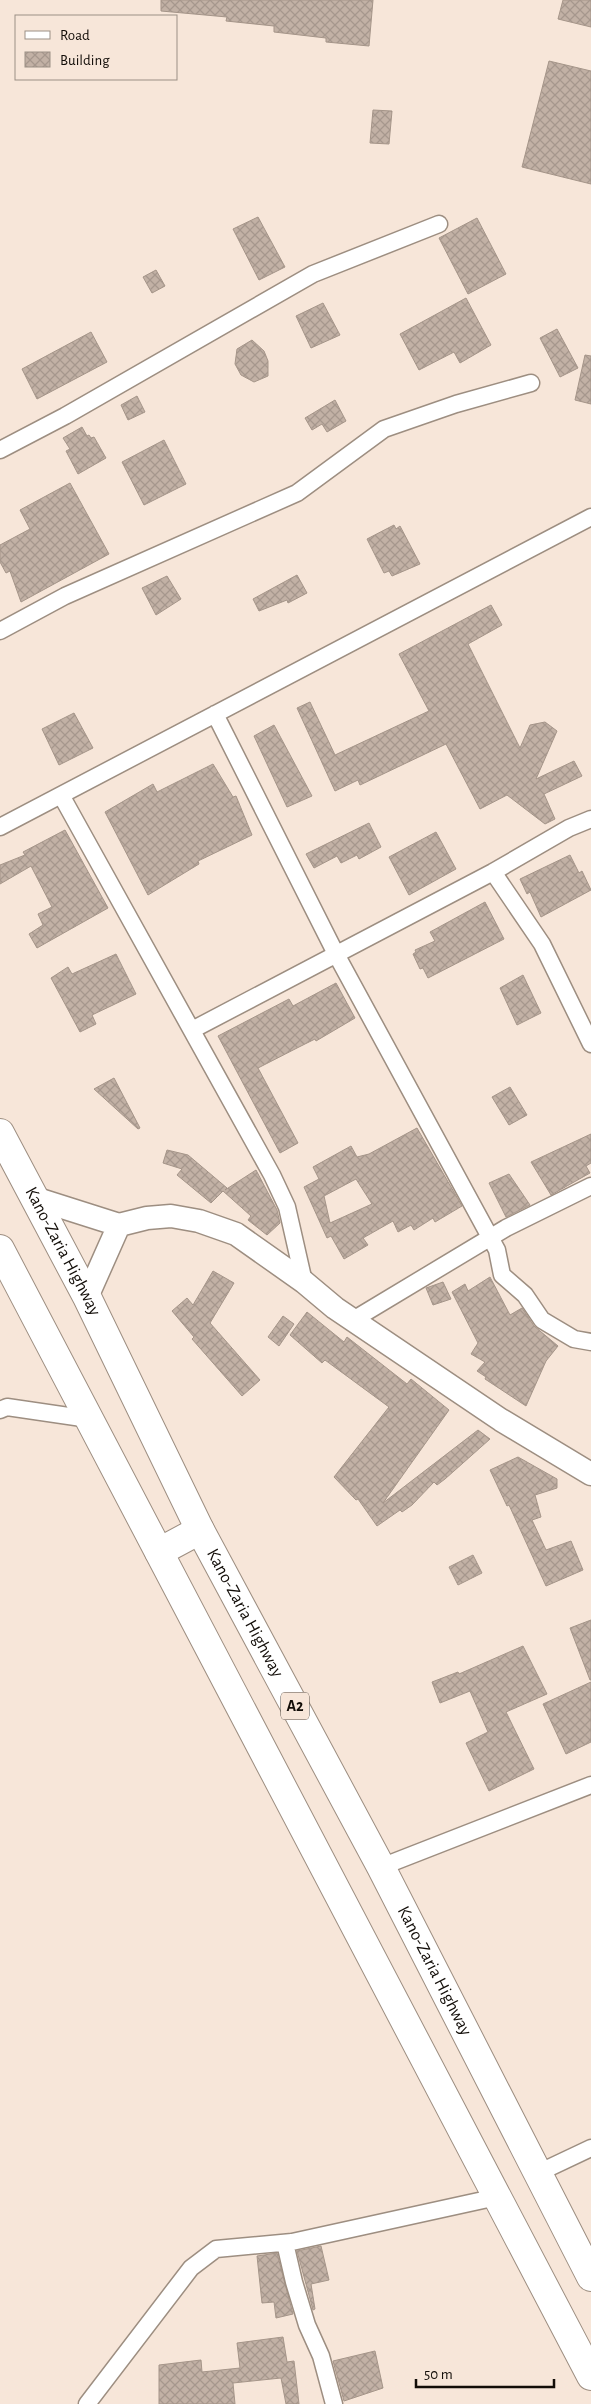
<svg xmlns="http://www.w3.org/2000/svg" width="591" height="2404" font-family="'Alegreya Sans',sans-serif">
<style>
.building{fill:url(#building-cross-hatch);stroke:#a59589;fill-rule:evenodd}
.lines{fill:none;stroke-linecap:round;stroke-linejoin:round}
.street-casing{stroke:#9d8e81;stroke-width:19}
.secondary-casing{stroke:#9d8e81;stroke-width:25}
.highway-casing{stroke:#9d8e81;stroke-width:30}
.street{stroke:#fff;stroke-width:16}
.secondary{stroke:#fff;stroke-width:22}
.highway{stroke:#fff;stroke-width:28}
.labels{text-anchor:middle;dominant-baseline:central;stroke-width:4.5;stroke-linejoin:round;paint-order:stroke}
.shield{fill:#f7e6d9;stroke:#574e47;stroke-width:1}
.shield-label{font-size:16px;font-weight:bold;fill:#120d08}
.street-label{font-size:18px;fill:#120d08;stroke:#f7e6d9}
</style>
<defs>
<pattern id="building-cross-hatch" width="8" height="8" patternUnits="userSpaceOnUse" patternTransform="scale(1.25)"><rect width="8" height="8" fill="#c2b1a5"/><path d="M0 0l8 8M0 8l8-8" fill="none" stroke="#a6978d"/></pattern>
</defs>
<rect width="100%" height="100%" fill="#f7e6d9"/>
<!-- building -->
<path class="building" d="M161,0H373L369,46L326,42V38L274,32V26L226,21L227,17L161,11Z
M563,0H591V27L558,19Z
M549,61L591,71V184L522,167Z
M373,110L392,111L389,144L370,143Z
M258,217L285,267L259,280L233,229Z
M477,218L506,274L468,294L439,238Z
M156,270L165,286L152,293L143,277Z
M466,298L491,345L460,363L454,352L419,370L400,334Z
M323,303L340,335L311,348L296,316Z
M557,329L578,368L560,377L540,338Z
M91,332L107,362L37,399L22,369Z
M252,340L264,351L268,361V376L254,382L241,375L235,364L237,349Z
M585,355L591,356V404L575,400Z
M137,396L145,412L128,420L121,405Z
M335,400L346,421L327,432L322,424L312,430L305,418Z
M82,427L87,436L89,435L91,438L94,437L106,458L78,474L66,451L70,449L63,438Z
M164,440L186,484L144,505L122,462Z
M70,483L109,554L21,602L10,571L6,573L0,562V545L30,529L20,510Z
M394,525L396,529L400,526L420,564L392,576L389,571L384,573L367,539Z
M297,575L307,593L288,603L287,600L259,611L253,599Z
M167,576L181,599L156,615L142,588Z
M491,605L502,625L468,644L520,748L530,725L545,722L557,731L536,779L574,761L582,776L544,794L555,819L545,824L507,795L480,809L446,744L360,785L358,780L335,791L297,708L310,702L335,755L429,711L399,654Z
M74,713L93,748L59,765L42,729Z
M274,725L312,796L287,807L254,736Z
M213,764L233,797L236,796L252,835L198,861L199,864L148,895L105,812L153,784L157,792Z
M369,823L381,847L359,859L357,855L341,863L337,856L314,868L306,854Z
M65,830L108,908L37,948L29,934L43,925L38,914L52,907L31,866L0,884V865L25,855L23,852Z
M436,832L456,869L409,895L389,857Z
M570,855L579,873L582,871L591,890L541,917L530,892L527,894L520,879Z
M485,902L504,939L428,978L423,968L420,969L413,954L416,952L415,950L435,941L430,932Z
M116,954L136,994L92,1015L96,1024L80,1032L51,978L68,967L72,974Z
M523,975L541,1013L517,1025L500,988Z
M336,983L355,1018L316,1041L315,1039L299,1047L258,1068L298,1143L280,1153L218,1036L289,999L293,1006Z
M114,1078L140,1128L138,1129L94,1089Z
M510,1087L527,1115L509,1125L492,1097Z
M417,1128L462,1206L435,1222L433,1218L414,1230L411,1225L398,1232L393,1221L363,1238L368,1245L344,1259L331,1236L327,1238L304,1187L319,1179L313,1167L351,1146L357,1157L369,1154ZM356,1179L372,1204L330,1223L324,1196Z
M591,1134V1163L586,1166L590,1173L551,1195L531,1162Z
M167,1150L188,1155L227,1188L225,1190L256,1170L277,1210L280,1223L267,1235L248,1220L251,1216L223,1191L211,1203L177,1175L182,1169L163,1163Z
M509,1174L530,1205L506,1217L489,1183Z
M213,1271L234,1283L210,1323L260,1380L242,1396L192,1339L194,1337L172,1311L187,1298L193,1305Z
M490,1277L510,1315L522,1308L534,1326L558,1346L546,1361L526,1406L485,1379L486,1377L477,1371L485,1362L471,1354L478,1343L452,1292L465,1284L468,1291Z
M443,1282L451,1299L433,1305L426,1288Z
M307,1312L344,1342L347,1337L407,1384L411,1379L449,1410L383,1503L478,1430L490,1439L445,1479L437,1485L434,1482L412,1505L402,1512L400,1510L377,1526L358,1499L356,1500L334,1477L389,1407L325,1360L322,1363L290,1335Z
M283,1316L294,1324L279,1346L268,1337Z
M518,1457L557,1479V1488L535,1495L541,1517L532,1520L546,1550L571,1541L583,1570L546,1586L509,1505L507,1506L490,1470Z
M473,1555L482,1573L458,1585L449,1567Z
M591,1620V1680H590L570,1628Z
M523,1646L547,1694L506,1712L534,1769L489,1791L466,1743L488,1732L470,1691L440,1703L432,1682L458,1672L459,1674Z
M591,1682V1742L566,1754L543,1704Z
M321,2246L329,2280L311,2284L315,2309L313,2310L297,2251Z
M277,2253L293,2314L276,2318L274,2302L262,2303L257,2256Z
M283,2337L287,2362L294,2361L299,2404H286L281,2378L233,2383L235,2404H159V2365L201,2360L202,2372L240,2368L237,2343Z
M375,2351L383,2388L344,2401L333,2361Z"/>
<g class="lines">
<!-- street casing -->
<g class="street-casing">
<path id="street" d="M0,450L65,416L313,274L439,224
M0,631L65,596L297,493L384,429L456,404L531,383
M215,714L336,954L497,1250L502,1275L525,1295L542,1320L574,1339L591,1342
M61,795L272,1175L287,1207L304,1282
M0,827L591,517
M493,872L542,944L591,1044
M192,1030L493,872L569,828L591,819
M353,1320L506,1228L591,1186
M0,1410L7,1407L89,1419
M381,1867L591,1785
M536,2174L591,2148
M285,2243L294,2282L307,2325L321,2356L334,2404
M87,2404L191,2268L216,2249L292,2242L497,2197"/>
</g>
<!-- secondary casing -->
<g class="secondary-casing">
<path id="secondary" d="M34,1198L119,1225L147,1218L171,1216L199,1221L236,1234L304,1282L335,1308L501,1420L591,1474
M87,1297L119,1225"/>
</g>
<!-- highway casing -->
<g class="highway-casing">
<g id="highway">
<path id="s1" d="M0,1133L87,1297L200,1530L381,1867L591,2277"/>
<path d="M0,1249L591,2376"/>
<path d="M159,1552L200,1530"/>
</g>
</g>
<!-- street -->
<use href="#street" class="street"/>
<!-- secondary -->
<use href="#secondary" class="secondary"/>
<!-- highway -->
<use href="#highway" class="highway"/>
</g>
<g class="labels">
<!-- shield labels -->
<rect class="shield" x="281" y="1692.5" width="28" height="27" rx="4"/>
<g class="shield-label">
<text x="295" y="1706">A2</text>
</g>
<!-- street labels -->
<g class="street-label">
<text stroke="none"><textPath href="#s1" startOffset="134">Kano-Zaria Highway</textPath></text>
<text stroke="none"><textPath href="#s1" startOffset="539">Kano-Zaria Highway</textPath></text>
<text stroke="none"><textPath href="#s1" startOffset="944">Kano-Zaria Highway</textPath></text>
</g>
</g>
<!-- legend -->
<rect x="15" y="15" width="162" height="65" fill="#f7e6d9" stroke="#9b8f85"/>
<rect x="25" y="31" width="25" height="8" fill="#ffffff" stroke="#9b8f85"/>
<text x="60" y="40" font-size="15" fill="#120d08">Road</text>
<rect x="25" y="52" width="25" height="15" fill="url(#building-cross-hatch)" stroke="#9b8f85"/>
<text x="60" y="65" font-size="15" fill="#120d08">Building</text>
<!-- scale -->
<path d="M416 2379v8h138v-8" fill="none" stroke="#120d08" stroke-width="2.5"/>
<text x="424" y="2379" font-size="15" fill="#120d08" stroke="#f7e6d9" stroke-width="4" paint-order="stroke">50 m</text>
</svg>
